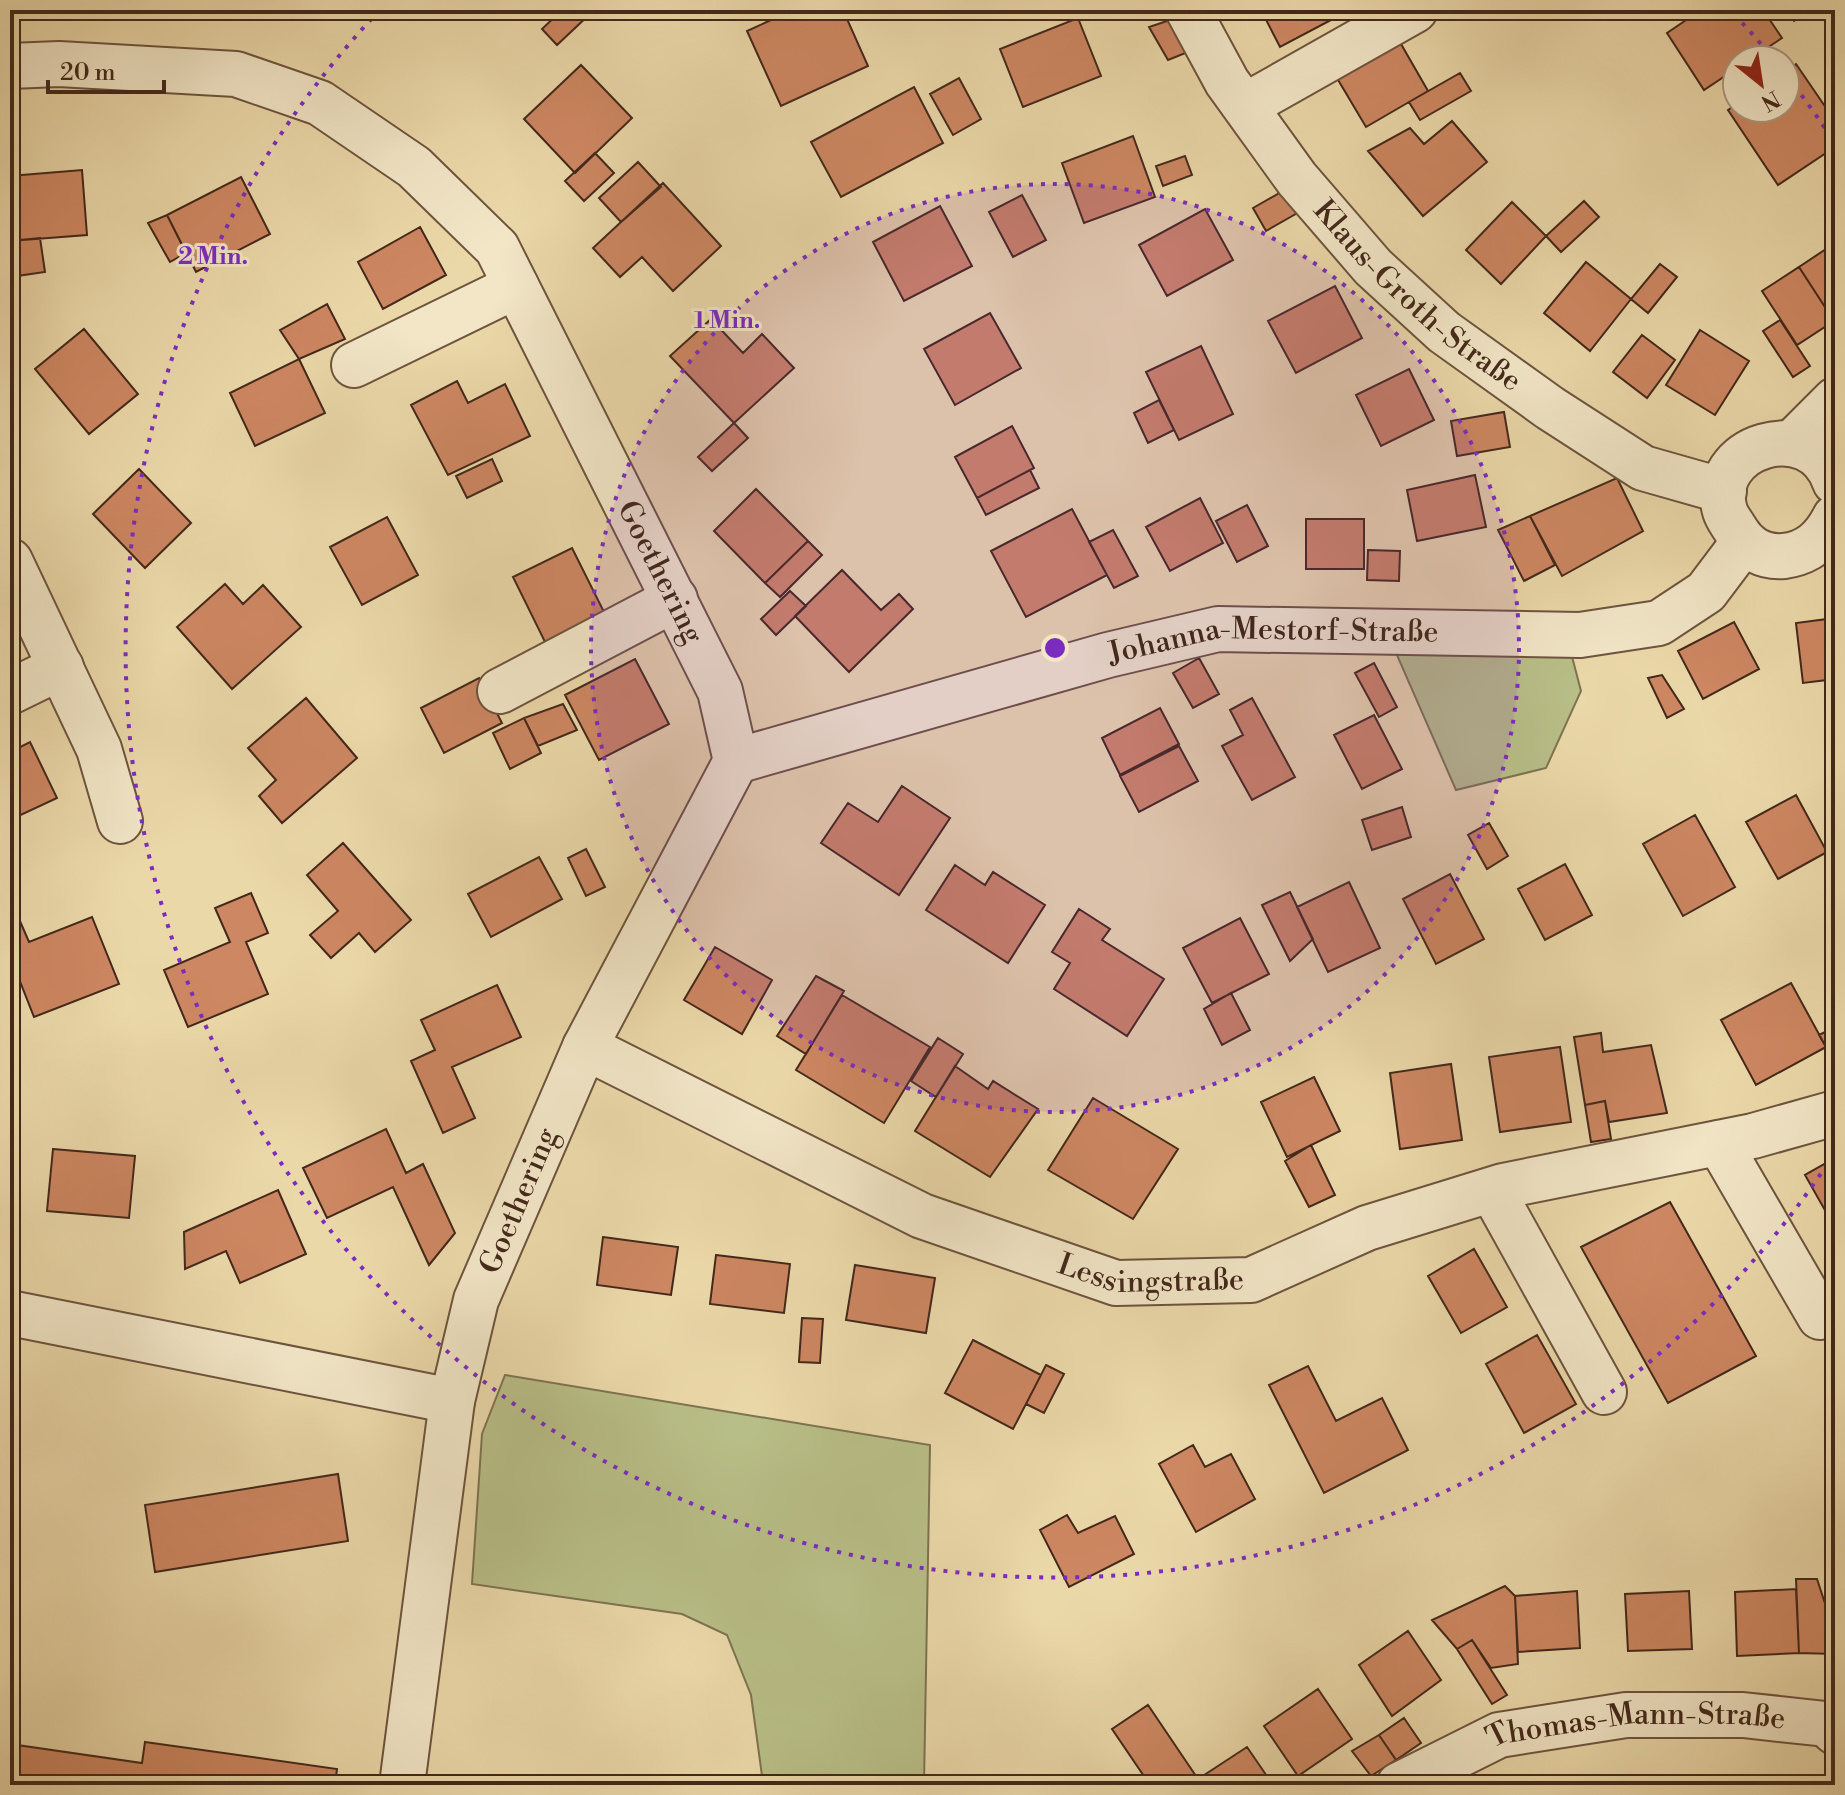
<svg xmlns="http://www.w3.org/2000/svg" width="1845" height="1795" font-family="'Libre Bodoni',serif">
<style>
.green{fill:#b8be87;stroke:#7e7351;stroke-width:2}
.building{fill:#cd8762;stroke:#43281b;stroke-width:2}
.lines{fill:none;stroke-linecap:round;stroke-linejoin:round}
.minor-casing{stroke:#6d543e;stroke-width:48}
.minor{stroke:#f2e6c7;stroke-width:44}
.ring{fill:none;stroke:#7b2cbf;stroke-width:4;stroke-dasharray:4 8}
.labels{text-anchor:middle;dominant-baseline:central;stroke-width:6;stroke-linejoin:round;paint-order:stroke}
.street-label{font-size:30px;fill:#43281b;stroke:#f2e6c7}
.centre{fill:#7b2cbf;stroke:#f2e6c7;stroke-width:4}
.ring-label{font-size:24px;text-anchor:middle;font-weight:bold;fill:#7b2cbf;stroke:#f2e6c7;stroke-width:6;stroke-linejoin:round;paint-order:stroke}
</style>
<rect width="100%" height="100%" fill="#ebd8a9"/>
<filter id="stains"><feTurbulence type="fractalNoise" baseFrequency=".0025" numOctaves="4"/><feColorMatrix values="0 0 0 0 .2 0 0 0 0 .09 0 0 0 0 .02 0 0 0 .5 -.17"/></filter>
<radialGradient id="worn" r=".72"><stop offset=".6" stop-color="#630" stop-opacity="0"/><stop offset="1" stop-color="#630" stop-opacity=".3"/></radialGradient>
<!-- green -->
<path class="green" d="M1569,645L1581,691L1546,768L1456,790L1393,646Z
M505,1375L930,1445L924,1785L763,1783L751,1695L727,1635L682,1614L472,1584L482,1434Z"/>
<!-- building -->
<path class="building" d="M363,10H402L365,17Z
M562,10L591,13L557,45L542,29Z
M793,10H843L868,66L781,106L747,31Z
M968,10H1003L970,18Z
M1261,10H1326L1331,20L1280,47Z
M1701,10H1763L1782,38L1749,60H1737V68L1704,90L1667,33Z
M1787,10H1813L1794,21Z
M1078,18L1101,76L1023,107L1000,49Z
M1176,18L1193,50L1168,60L1149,27Z
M1397,37L1428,91L1366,127L1334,73Z
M1796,64L1835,121V147L1778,185L1728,110L1737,104V108H1785V71Z
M581,65L632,118L575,173L524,119Z
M1460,73L1471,91L1420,120L1409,102Z
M959,78L981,119L953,135L930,94Z
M914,87L943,143L841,197L811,142Z
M1452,121L1487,162L1423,216L1368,151L1410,128L1424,144Z
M1133,136L1155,197L1084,223L1062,163Z
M595,153L614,173L584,201L565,181Z
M1185,156L1192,175L1163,186L1156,166Z
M638,162L661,187L621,222L599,198Z
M82,170L87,235L10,241V176Z
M241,177L270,234L196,272L167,215Z
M663,183L721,246L673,291L642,257L620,277L593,248Z
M1288,188L1301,211L1266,231L1253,208Z
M1022,195L1046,240L1013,257L989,212Z
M1584,201L1599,217L1561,252L1546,236Z
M1512,202L1546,236L1501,284L1466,250Z
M940,206L972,266L904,301L873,242Z
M1205,209L1233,260L1167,296L1139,245Z
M167,215L186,253L170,262L148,223Z
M420,227L446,275L383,309L358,262Z
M40,238L45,272L10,277V241Z
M1835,243V320L1834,321L1799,267Z
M1586,262L1631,299L1590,351L1544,313Z
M1660,264L1677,277L1648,313L1631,299Z
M1799,267L1834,321L1797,345L1762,291Z
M1335,286L1362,338L1296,373L1268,321Z
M327,304L345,339L299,359L280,330Z
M990,313L1021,368L955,405L924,349Z
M711,319L743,353L762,334L794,368L734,423L670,356Z
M1780,320L1810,366L1793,377L1763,331Z
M84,329L138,394L89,434L35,369Z
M1700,330L1749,361L1715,415L1666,385Z
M1642,335L1675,360L1647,398L1613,372Z
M1201,346L1233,414L1179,440L1146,372Z
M299,359L325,413L255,446L230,393Z
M1409,369L1434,420L1381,446L1356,395Z
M457,381L468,403L505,384L530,436L448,475L411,405Z
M1159,400L1174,430L1148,443L1134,413Z
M1504,412L1510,447L1457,456L1451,421Z
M734,423L748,438L712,471L698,457Z
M1012,426L1034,468L977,498L955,457Z
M492,459L502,481L467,498L456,476Z
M139,469L191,523L145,568L93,514Z
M1030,470L1039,488L986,515L977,498Z
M1475,475L1486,527L1417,541L1407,490Z
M1617,478L1643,531L1562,576L1530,516Z
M756,489L808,541L765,583L714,531Z
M1200,498L1223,543L1170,571L1146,527Z
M1247,505L1268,546L1237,562L1216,521Z
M1072,509L1107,575L1026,617L991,551Z
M1530,516L1555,565L1524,581L1498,530Z
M387,517L418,575L362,605L330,547Z
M1306,519H1364V569H1306Z
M1113,530L1138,576L1114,588L1089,542Z
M808,541L822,555L780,597L765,583Z
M572,548L606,616L547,646L513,577Z
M1368,550L1400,551L1399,581L1367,580Z
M842,570L881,610L899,594L913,609L849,672L795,616Z
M225,584L243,604L263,585L301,627L232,689L177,627Z
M790,591L806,606L776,635L761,619Z
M1835,618V679L1803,683L1796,623Z
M1734,622L1759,669L1703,699L1678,651Z
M1199,658L1219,694L1193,708L1173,673Z
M635,659L669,724L599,760L565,695Z
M1374,663L1397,707L1379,717L1355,673Z
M1662,675L1684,709L1667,718L1648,678Z
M479,678L502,723L444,753L421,708Z
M306,698L357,758L282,823L259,796L276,780L248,748Z
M1252,698L1295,777L1252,800L1222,746L1243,735L1230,710Z
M563,704L577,730L538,746L524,718Z
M1160,708L1179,744L1120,775L1102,738Z
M1374,715L1402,769L1362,789L1334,735Z
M524,718L541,753L510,769L493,733Z
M30,742L57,798L10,820V752Z
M1179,746L1198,781L1139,812L1120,776Z
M902,786L950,818L899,895L821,843L848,803L878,822Z
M1796,795L1827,852L1778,879L1746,822Z
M1402,807L1411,837L1372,850L1362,820Z
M1695,815L1735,887L1683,916L1643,844Z
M1489,823L1508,856L1487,869L1468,835Z
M343,843L411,920L375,952L359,933L331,958L310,935L338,911L307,875Z
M586,849L605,887L586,896L568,858Z
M539,857L562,899L491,937L468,894Z
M1565,864L1592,915L1545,940L1518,889Z
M955,865L985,885L993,872L1045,905L1008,963L926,910Z
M1450,874L1484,939L1436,964L1403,899Z
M1349,882L1380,948L1328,972L1297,907Z
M1290,892L1313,939L1290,961L1262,905Z
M251,893L268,933L246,942L268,994L188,1027L164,970L230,942L215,908Z
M10,898L29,942L92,917L119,984L34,1017L10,956Z
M1079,909L1110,929L1102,940L1164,979L1127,1036L1054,989L1070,963L1052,952Z
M1240,918L1269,974L1212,1003L1183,948Z
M715,947L772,980L742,1034L684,1000Z
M816,976L844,991L806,1054L777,1036Z
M1791,983L1826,1047L1756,1085L1721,1020Z
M497,985L521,1037L452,1067L475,1118L443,1133L411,1061L435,1050L421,1020Z
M1231,993L1250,1030L1222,1045L1204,1009Z
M842,995L930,1047L884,1123L796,1070Z
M1835,1027V1063L1819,1035Z
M1601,1033L1603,1052L1651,1045L1667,1113L1609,1122L1605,1101L1585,1105L1574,1037Z
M938,1038L963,1054L936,1097L911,1081Z
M1560,1047L1571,1122L1500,1132L1489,1057Z
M1451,1064L1462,1140L1400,1149L1390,1073Z
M955,1066L988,1089L993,1081L1038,1109L990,1177L915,1131Z
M1314,1077L1340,1131L1287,1157L1261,1102Z
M1093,1098L1178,1149L1133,1219L1048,1170Z
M1605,1101L1611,1139L1591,1142L1585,1105Z
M386,1129L406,1173L423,1164L455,1233L429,1265L393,1187L327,1218L303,1168Z
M10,1144L20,1145L16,1206L10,1205Z
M1311,1145L1335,1195L1309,1207L1285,1161Z
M53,1149L135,1156L129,1218L47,1211Z
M1835,1158V1228L1805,1175Z
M278,1190L306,1254L240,1283L226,1251L185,1269L184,1232Z
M1670,1202L1756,1356L1668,1403L1581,1247Z
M603,1237L678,1247L671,1295L597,1285Z
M1474,1249L1507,1307L1461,1333L1428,1276Z
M716,1255L790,1264L784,1313L710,1304Z
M855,1265L935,1278L926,1333L846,1320Z
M802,1318L823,1319L820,1363L799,1362Z
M1537,1335L1576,1404L1524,1433L1486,1364Z
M973,1340L1041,1375L1013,1429L945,1393Z
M1046,1365L1064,1374L1044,1413L1026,1404Z
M1308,1366L1336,1421L1382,1398L1408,1450L1324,1493L1269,1385Z
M1835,1430V1484L1827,1431Z
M1193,1445L1205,1467L1231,1454L1255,1499L1196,1532L1159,1464Z
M338,1474L348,1541L155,1572L145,1505Z
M1067,1515L1078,1533L1115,1516L1134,1554L1069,1587L1040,1530Z
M1796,1579H1817L1835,1634V1654L1799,1653Z
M1505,1586L1515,1596L1518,1664L1491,1668L1472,1640L1457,1649L1432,1620Z
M1796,1589L1799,1653L1737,1656L1735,1592Z
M1577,1591L1580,1648L1518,1652L1515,1596Z
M1689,1591L1692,1649L1628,1651L1625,1594Z
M1408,1631L1441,1680L1392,1716L1359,1665Z
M1472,1640L1507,1695L1492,1704L1457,1649Z
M1318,1689L1352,1739L1298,1776L1264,1726Z
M1148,1705L1198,1779L1247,1747L1273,1785H1150L1112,1729Z
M1404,1718L1421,1743L1396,1760L1379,1735Z
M1379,1735L1396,1760L1371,1776L1352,1751Z
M145,1742L337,1769L335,1785H10V1744L142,1763Z
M488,1778L548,1785H487Z"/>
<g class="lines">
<!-- minor casing -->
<g class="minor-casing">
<g id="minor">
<path id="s1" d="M1188,10L1227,82L1297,179L1373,267L1444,332L1550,408L1643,468L1724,491"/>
<path id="s2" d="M10,66L59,64L236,74L320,103L414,167L497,248L720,691L736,761L585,1047L476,1300L452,1401L402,1785"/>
<path d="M1245,106L1415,10"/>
<path d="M354,365L516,286"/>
<path d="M1792,443L1835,400"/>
<path d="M1835,482C1811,412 1706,447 1725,511C1727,518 1733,525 1737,532C1747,548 1764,558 1784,556C1809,553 1824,539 1835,517"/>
<path d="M10,561L99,749L120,821"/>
<path d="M500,691L675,599"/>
<path d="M10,692L61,667"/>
<path id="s3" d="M736,761L1108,655L1218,629L1580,635L1659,623L1706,592L1743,543"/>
<path id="s4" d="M585,1047L922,1216L1116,1283L1251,1280L1367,1228L1503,1186L1753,1136L1835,1113"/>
<path d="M1719,1143L1820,1317"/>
<path d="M1492,1190L1604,1392"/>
<path d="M10,1313L452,1401"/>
<path id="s5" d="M1399,1785L1499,1735L1626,1715H1743L1826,1724L1835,1732"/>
</g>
</g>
<!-- minor -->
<use href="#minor" class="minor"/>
</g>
<!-- distance rings -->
<circle cx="1055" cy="648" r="464" fill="#7b2cbf" fill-opacity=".12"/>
<g class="ring">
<circle cx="1055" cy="648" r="464"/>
<path d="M1834 1154A929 929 0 1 1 376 14M1734 14A929 929 0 0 1 1772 57M1787 76A929 929 0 0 1 1834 142"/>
</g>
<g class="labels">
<!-- street labels -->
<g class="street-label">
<text stroke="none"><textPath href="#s1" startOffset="370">Klaus-Groth-Straße</textPath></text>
<text stroke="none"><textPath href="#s2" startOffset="908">Goethering</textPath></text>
<text stroke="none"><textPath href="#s3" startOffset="554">Johanna-Mestorf-Straße</textPath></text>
<text transform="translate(519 1201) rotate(-67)">Goethering</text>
<text stroke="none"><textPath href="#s4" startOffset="616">Lessingstraße</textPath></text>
<text stroke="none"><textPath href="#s5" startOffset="250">Thomas-Mann-Straße</textPath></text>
</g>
</g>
<circle cx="1055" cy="648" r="12" class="centre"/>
<g class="ring-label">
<text x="213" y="264">2 Min.</text>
<text x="727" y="328">1 Min.</text>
</g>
<!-- margin -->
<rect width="1845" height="1795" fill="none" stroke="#ebd8a9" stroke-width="40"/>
<rect x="12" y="12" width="1821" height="1771" fill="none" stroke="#43281b" stroke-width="4"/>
<rect x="20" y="20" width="1805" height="1755" fill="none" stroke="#43281b" stroke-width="2"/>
<!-- north arrow -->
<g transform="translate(1761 84) rotate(150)"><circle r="38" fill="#f2e6c7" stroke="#ac9a82" stroke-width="2"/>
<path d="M0-6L14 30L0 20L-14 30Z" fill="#8f2418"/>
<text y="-12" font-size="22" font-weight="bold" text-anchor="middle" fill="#43281b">N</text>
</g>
<!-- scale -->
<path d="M48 80v12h116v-12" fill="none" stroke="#43281b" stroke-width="4"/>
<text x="60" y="80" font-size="24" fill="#43281b" stroke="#f2e6c7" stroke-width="6" paint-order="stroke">20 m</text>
<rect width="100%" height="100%" filter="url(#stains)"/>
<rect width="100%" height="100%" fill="url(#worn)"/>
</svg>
